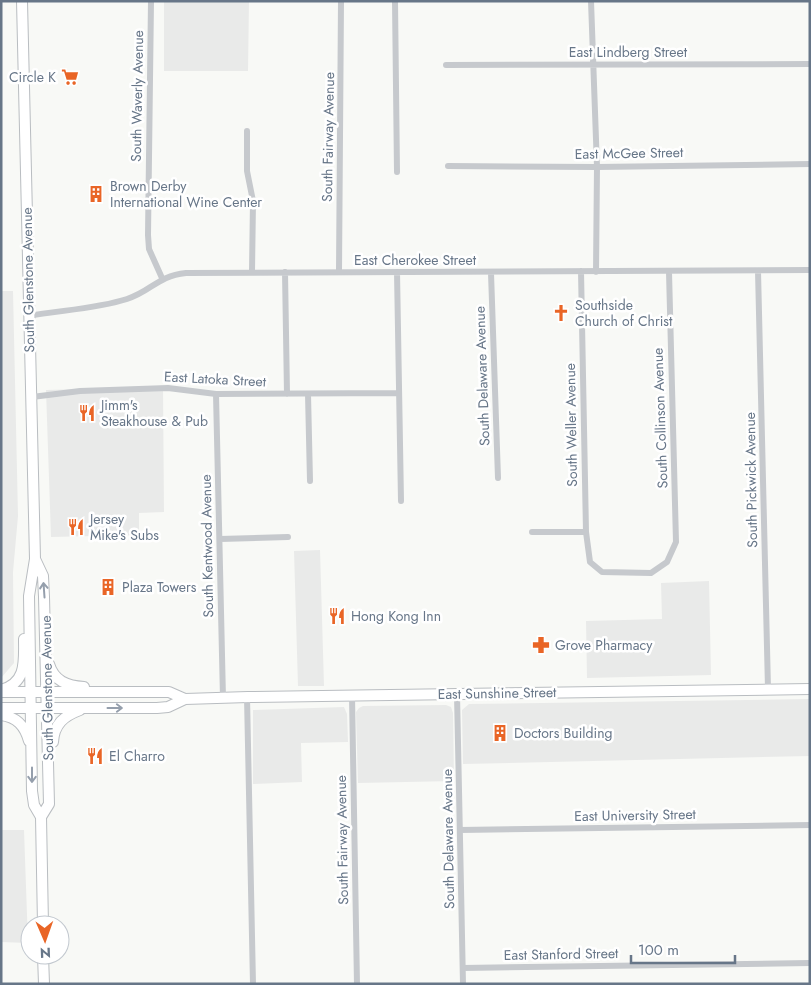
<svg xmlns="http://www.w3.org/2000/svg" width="811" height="985" font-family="Jost,sans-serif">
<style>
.built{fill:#e9eae9}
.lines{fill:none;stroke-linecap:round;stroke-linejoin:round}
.primary-casing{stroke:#b9bdc1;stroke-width:12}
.minor{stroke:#c6c9cd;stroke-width:6}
.primary{stroke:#fff;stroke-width:10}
.oneway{stroke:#959fac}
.labels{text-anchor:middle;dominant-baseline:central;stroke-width:5;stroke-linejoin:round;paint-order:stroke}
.street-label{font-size:14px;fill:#677688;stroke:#fff}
.poi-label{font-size:14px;fill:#677688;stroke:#fff;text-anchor:start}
</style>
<rect width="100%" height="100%" fill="#f8f9f6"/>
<!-- built -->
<path class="built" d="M164,1H249L248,71H164Z
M1,291H13L18,516L13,572L14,663L1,678Z
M163,387L164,512L139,513V535L51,537L46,390Z
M320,550L324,686H298L294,551Z
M709,581L711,675L587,678L586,621L662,619L661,583Z
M810,699V756L463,764L462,710L469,704Z
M446,705L451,707L453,713L454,781L358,783L356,712L359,708L363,706Z
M344,707L347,714L348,742L301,743L302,782L253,784V710Z
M1,830H24L28,943L1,942Z"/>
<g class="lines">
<!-- primary casing -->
<g class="primary-casing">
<path id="primary" d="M22,1L35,559L29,596L32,791L34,805L41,817L43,925
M35,559L43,576L44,597L49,804L41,817
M49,664C54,681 67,686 84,687
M1,690C27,683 24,661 24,639
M1,692H169L185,699
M1,708H157L168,707L185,699L248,697L810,689
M1,715C17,717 25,726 29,741
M53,742C54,724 64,716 80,710
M43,955L44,984"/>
</g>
<!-- minor -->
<path class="minor" d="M151,1L148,235L149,249L162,278
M395,1L397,172
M591,1L597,167L596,272
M446,65L810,64
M247,131V171L253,201L252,272
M448,166L597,167L810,164
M581,271L586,532L590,562L602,572L651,573L667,562L676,542L669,272
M758,271L768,689
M285,272L287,394
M339,272L341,1
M397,272L401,501
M491,273L498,478
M28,316C61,310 96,309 127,299C152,291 157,276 186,273L810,270
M216,394L223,698
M308,394L310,481
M32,397L80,391L168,388L216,394L398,393
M532,532H586
M220,539L288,537
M457,694L463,984
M352,696L357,984
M247,697L253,984
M460,830L810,825
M463,968L810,963"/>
<!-- primary -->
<use href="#primary" class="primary"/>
</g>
<!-- one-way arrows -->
<defs><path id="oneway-shaft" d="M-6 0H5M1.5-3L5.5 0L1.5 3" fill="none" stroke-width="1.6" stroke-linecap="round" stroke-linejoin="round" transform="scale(1.25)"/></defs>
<g class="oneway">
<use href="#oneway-shaft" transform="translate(44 590) rotate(-94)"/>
<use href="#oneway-shaft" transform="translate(115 708)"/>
<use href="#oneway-shaft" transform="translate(32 775) rotate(90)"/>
</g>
<!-- icons -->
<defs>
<g id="supermarket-bare" transform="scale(1.35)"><path d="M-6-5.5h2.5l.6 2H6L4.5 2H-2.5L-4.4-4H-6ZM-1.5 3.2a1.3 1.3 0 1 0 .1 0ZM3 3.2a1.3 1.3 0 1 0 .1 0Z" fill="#e96526" stroke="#fff" stroke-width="2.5" paint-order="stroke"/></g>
<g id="building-bare" transform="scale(1.35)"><path d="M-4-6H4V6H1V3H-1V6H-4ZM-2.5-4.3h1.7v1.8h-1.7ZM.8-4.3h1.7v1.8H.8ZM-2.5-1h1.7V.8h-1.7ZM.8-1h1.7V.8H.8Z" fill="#e96526" stroke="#fff" stroke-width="2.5" paint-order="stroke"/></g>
<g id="church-bare" transform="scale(1.35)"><path d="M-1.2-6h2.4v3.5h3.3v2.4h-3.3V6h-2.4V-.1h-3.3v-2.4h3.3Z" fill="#e96526" stroke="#fff" stroke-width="2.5" paint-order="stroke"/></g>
<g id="restaurant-bare" transform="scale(1.35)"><path d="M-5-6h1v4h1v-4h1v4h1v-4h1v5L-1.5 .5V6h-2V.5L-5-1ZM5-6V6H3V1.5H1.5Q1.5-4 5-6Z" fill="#e96526" stroke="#fff" stroke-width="2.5" paint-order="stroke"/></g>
<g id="pharmacy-bare" transform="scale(1.35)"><path d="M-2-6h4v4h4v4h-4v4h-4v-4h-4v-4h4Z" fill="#e96526" stroke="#fff" stroke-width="2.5" paint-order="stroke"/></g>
</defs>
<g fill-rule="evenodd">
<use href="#supermarket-bare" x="70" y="77"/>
<use href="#building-bare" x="96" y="194"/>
<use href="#church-bare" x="561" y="313"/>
<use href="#restaurant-bare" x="87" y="413"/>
<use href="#restaurant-bare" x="76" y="527"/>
<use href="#building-bare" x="108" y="587"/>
<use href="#restaurant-bare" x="337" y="616"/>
<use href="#pharmacy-bare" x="541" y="645"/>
<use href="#building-bare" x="500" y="733"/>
<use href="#restaurant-bare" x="95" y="756"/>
</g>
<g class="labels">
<!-- street labels -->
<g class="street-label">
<text x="628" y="52">East Lindberg Street</text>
<text transform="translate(137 96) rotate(-89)">South Waverly Avenue</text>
<text transform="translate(328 137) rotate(-89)">South Fairway Avenue</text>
<text transform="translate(629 153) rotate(-1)">East McGee Street</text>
<text x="415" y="260">East Cherokee Street</text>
<text transform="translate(28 280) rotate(-91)">South Glenstone Avenue</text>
<text transform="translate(482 376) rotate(-92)">South Delaware Avenue</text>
<text transform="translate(215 379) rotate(3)">East Latoka Street</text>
<text transform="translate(660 418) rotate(-92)">South Collinson Avenue</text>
<text transform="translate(571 425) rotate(-91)">South Weller Avenue</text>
<text transform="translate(751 480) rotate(-91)">South Pickwick Avenue</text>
<text transform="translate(207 546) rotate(-91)">South Kentwood Avenue</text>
<text transform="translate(47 688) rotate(-91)">South Glenstone Avenue</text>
<text transform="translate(497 693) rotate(-1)">East Sunshine Street</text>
<text transform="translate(635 815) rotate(-1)">East University Street</text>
<text transform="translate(448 839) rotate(-91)">South Delaware Avenue</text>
<text transform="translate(342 840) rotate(-91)">South Fairway Avenue</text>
<text transform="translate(561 954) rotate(-1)">East Stanford Street</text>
</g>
<!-- poi labels -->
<g class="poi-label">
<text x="56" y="77" text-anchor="end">Circle K</text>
<text x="110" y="186">Brown Derby<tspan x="110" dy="16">International Wine Center</tspan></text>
<text x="575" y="305">Southside<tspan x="575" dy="16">Church of Christ</tspan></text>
<text x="101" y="405">Jimm's<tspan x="101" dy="16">Steakhouse &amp; Pub</tspan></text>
<text x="90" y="519">Jersey<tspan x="90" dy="16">Mike's Subs</tspan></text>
<text x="122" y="587">Plaza Towers</text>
<text x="351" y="616">Hong Kong Inn</text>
<text x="555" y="645">Grove Pharmacy</text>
<text x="514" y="733">Doctors Building</text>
<text x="109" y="756">El Charro</text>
</g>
</g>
<!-- border -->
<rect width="811" height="985" fill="none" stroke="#677688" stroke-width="5"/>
<!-- north arrow -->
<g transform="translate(45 940) rotate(178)"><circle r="24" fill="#ffffff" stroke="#c2c8cf"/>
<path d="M0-4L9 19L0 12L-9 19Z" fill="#e96526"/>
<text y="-8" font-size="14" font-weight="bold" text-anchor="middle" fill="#677688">N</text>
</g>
<!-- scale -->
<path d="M631 955v8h104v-8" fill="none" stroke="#677688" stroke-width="2.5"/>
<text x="638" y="955" font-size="15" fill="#677688" stroke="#ffffff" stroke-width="4" paint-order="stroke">100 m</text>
</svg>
